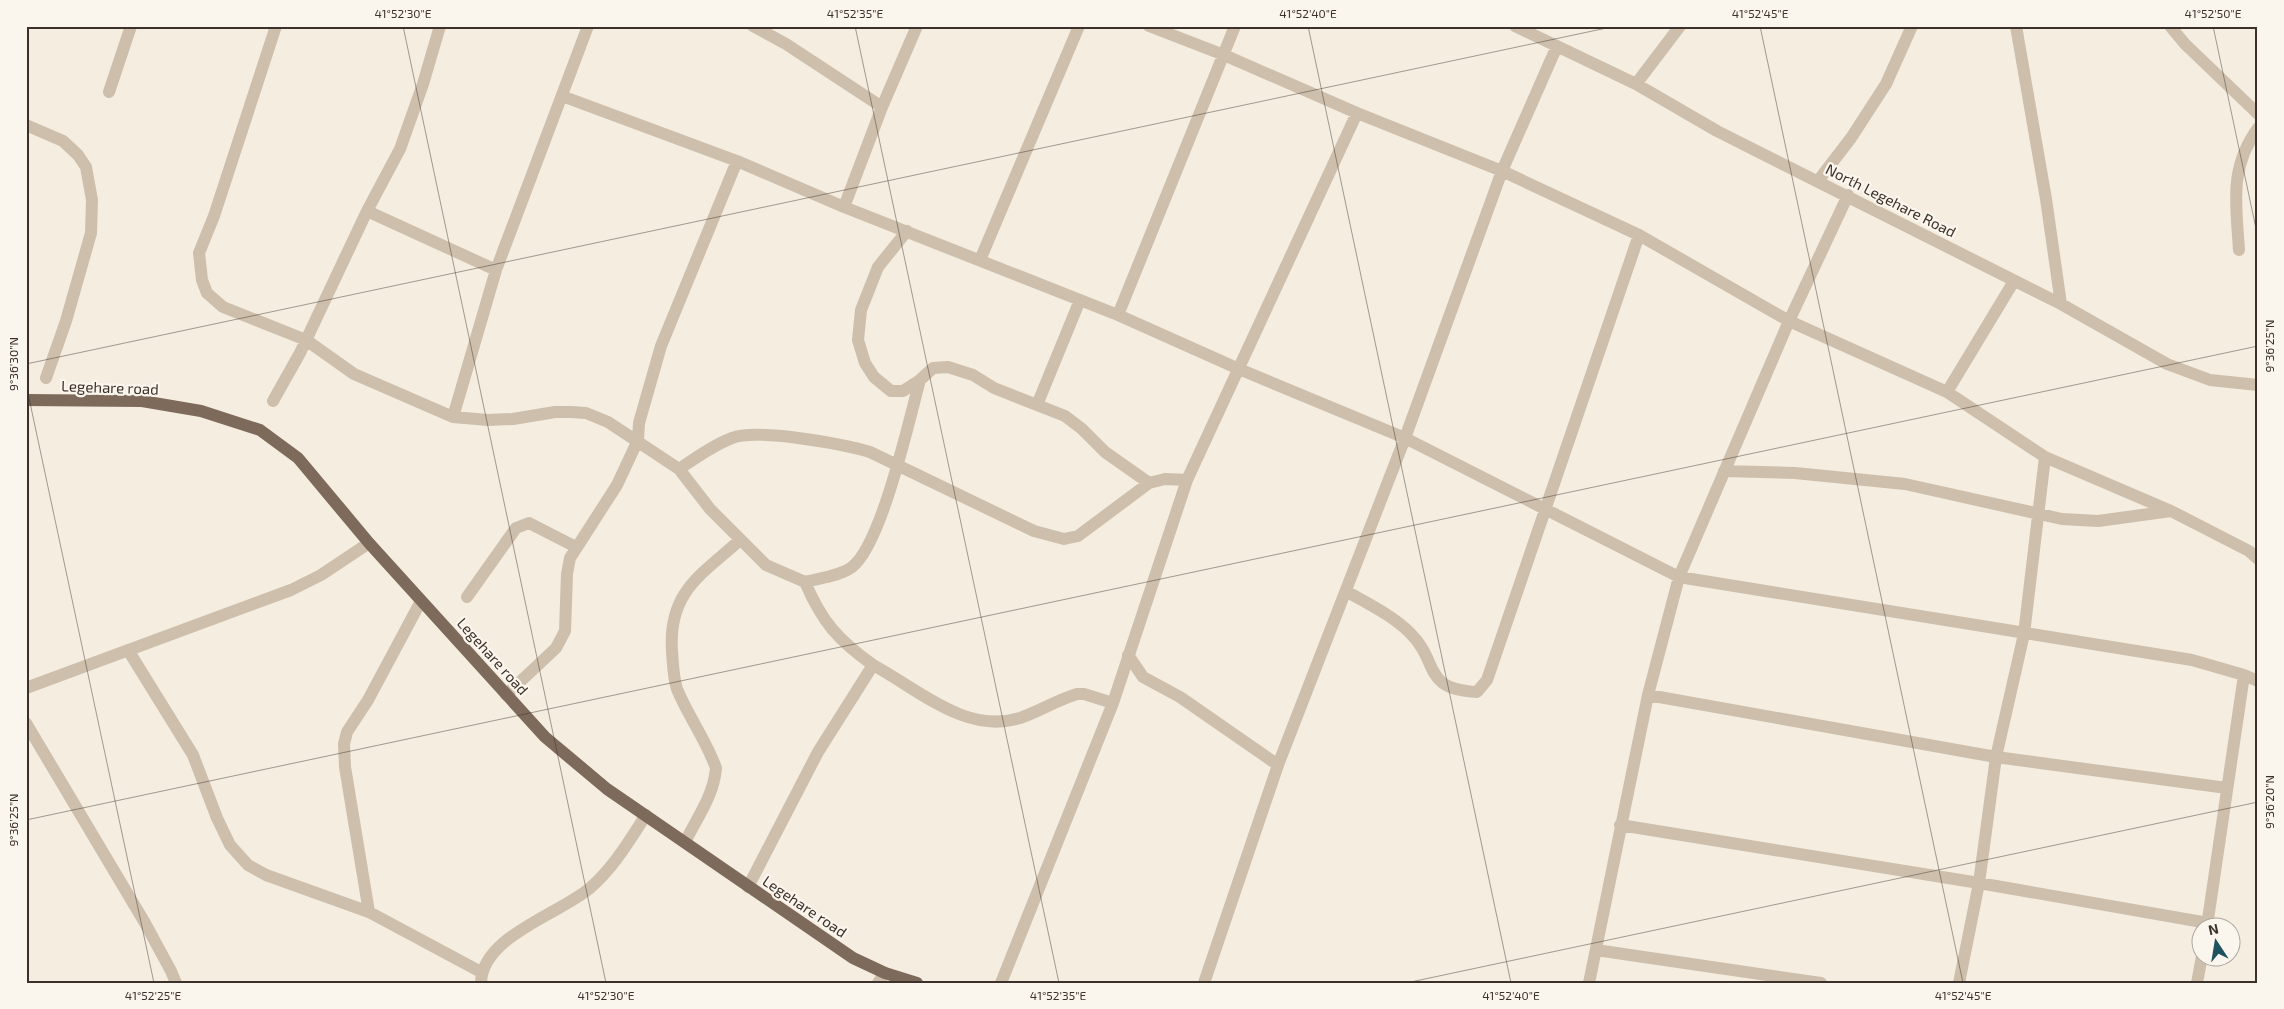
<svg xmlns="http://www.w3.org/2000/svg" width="2284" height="1009" font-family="'Exo 2',sans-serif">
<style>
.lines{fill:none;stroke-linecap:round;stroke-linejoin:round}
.minor{stroke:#cdbfab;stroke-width:12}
.major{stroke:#7d6a5b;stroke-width:12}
.ticks{fill:none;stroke:#3b312a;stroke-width:1;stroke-opacity:0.45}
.labels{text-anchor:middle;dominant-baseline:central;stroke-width:4.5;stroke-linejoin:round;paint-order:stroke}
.street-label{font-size:15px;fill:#3b312a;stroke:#fbf6ed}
.neatline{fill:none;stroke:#3b312a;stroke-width:2}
.ticks-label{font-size:12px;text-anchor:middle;fill:#3b312a}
</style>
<rect width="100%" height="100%" fill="#f4ede0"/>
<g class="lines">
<!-- minor -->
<path class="minor" d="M276,26L214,216L199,253L202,280L207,293L223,307L306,340L354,374L453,417L488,420L513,419L555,412H571L586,413L608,422L679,469L710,509L766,565L805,582C822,622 838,640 873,665
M753,26L786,44L882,107
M1149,26L1224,55L1357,113L1502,171L1639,235L1789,321L1947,392L2045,457L2171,511L2249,551L2258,559
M1515,26L1636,84L1717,131L2061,304L2167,364L2210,380L2258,385
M2016,26L2046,199L2061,304
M2170,26L2185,44L2258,114
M1636,84L1680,26
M109,92L131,26
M562,96L737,161L844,207L1118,315L1239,369L1405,438L1679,577L2192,660L2244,675L2258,681
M26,125L63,141L78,155L86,167L92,200L91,233L66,321L46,378
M1818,181L1851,138L1886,84L1912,26
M844,207L882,107L917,26
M367,211L496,270
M907,231L878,267L861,310L858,340L865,363L874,377L891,391H903L920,380L933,368L948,367L973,375L994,388L1065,416L1082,429L1105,452L1149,483
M2239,250C2236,203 2229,168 2258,128
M980,260L1079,26
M1118,315L1235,26
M1947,392L2014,281
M273,401L300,353L367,211L400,149L423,84L440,26
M1037,405L1080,300
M453,417L496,270L588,26
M679,469C696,458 713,445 732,438C756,428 843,444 870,452L1034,531L1064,539L1078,536L1149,483L1165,479L1187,480
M1724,471L1795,473L1905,484L2062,519L2098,521L2171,511
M805,582C820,578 840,576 852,567C882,544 909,420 920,380
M1346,591C1368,604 1392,615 1410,633C1440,662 1421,689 1477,692L1487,680L1639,235
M467,597L516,528L529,523L576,547
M128,650L193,755L217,818L230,845L248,865L266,875L369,912L481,972
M1128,655L1143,677L1180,697L1278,765
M26,688L291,590L321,575L369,543
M506,695L556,648L565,631L567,574L570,558L617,485L638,440L639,423L661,346L737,161
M1648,695L1996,757L2227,788
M26,723L145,923L171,971L176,983
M1620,825L1979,883L2208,923
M685,842C697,818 714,795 716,768C706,740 688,716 677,689C673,677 673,663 672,651C668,592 701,575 740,540
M748,887L818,752L873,665C918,689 966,735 1020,718C1040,711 1057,700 1077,694H1084L1113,703
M369,912L345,767L344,744L347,732L368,700L421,601
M2207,926L2244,675
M1596,950L1821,983
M481,983C482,936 560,914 590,888C614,867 629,841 646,815
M878,983L885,973
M1001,983L1113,703L1187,480L1357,113
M1204,983L1278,765L1405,438L1502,171L1557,46
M1589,983L1648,695L1679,577L1789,321L1848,195
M1959,983L1979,883L1996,757L2024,634L2045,457
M2197,983L2202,956"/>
<!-- major -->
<path class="major" d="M26,400L142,401L201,411L260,430L298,458L369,543L545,737L607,789L853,958L885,973L917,983"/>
</g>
<!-- ticks -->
<path class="ticks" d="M403,26L606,983M855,26L1059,983M1308,26L1511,983M1760,26L1963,983M2213,26L2258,238M26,364L1616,26M26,384L154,983M26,820L2258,346M1406,983L2258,802"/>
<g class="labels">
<!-- street labels -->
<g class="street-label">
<text transform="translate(1891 200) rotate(27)">North Legehare Road</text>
<text transform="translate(110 387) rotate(2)">Legehare road</text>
<text transform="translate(493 656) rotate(48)">Legehare road</text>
<text transform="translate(805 906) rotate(34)">Legehare road</text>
</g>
</g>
<!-- border -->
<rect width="2284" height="1009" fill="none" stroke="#fbf6ed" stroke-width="55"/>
<!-- north arrow -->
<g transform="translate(2216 942) rotate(348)"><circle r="24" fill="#fbf6ed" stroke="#aea79f"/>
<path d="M0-4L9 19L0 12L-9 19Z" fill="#1e525e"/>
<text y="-8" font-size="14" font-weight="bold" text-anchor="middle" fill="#3b312a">N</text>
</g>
<rect x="28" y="28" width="2228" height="954" class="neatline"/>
<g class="ticks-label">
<text x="403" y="18">41°52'30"E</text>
<text x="855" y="18">41°52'35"E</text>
<text x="1308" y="18">41°52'40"E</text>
<text x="1760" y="18">41°52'45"E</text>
<text x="2213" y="18">41°52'50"E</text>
<text transform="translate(2270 346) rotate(-90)" y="4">9°36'25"N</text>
<text transform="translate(14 364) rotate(-90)" y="4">9°36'30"N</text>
<text transform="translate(2270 802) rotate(-90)" y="4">9°36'20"N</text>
<text transform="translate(14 820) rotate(-90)" y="4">9°36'25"N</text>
<text x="153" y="1000">41°52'25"E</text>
<text x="606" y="1000">41°52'30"E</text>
<text x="1058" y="1000">41°52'35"E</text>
<text x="1511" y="1000">41°52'40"E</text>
<text x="1963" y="1000">41°52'45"E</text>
</g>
</svg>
